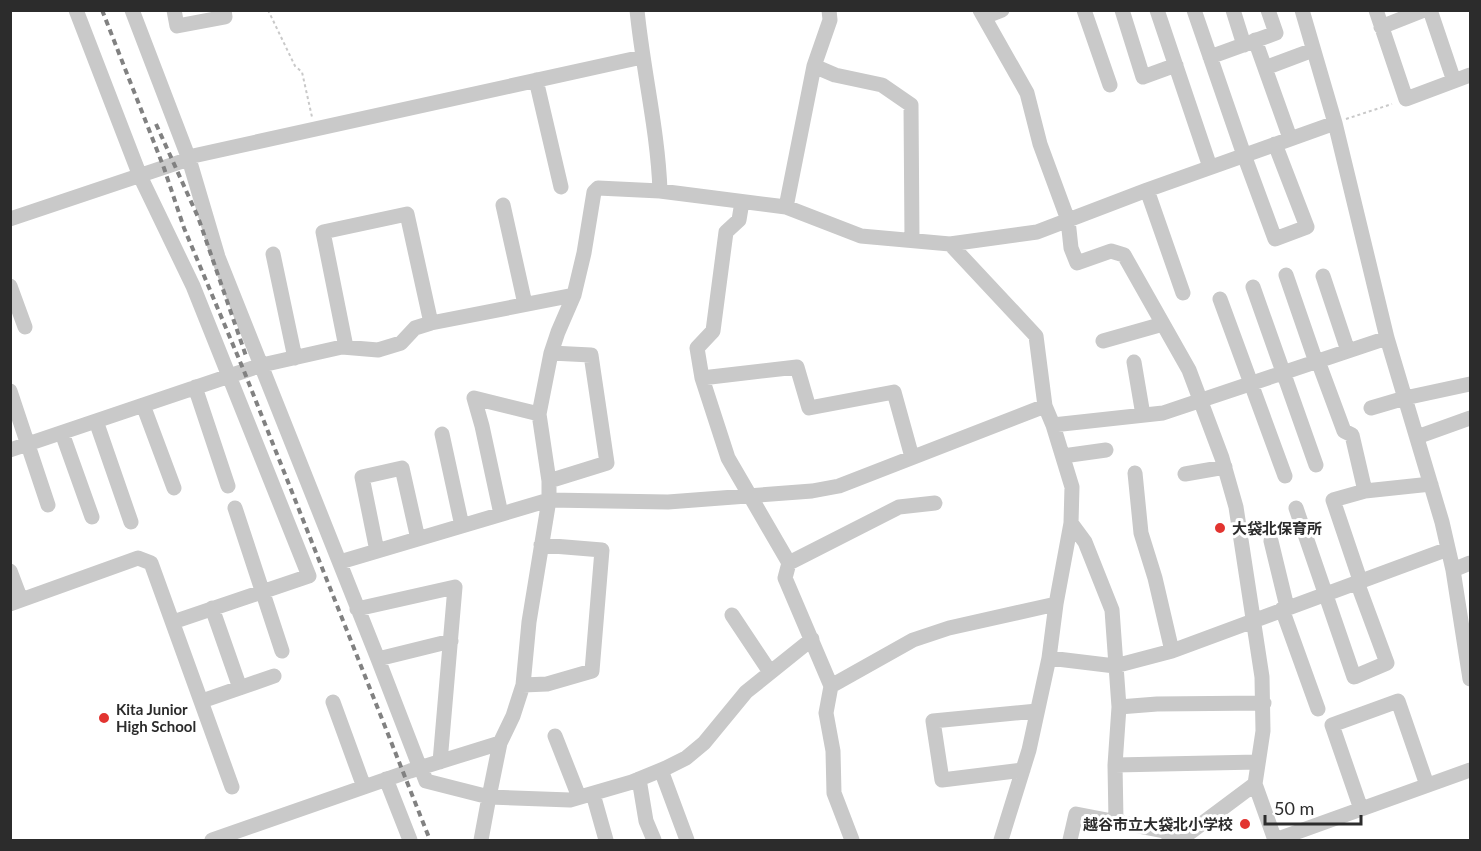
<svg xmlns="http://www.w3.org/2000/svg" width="1481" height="851" font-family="Lato,'Noto Sans JP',sans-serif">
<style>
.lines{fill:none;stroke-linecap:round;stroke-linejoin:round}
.path{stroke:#c9c9c9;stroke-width:2;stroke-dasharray:3 3;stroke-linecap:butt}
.minor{stroke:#c9c9c9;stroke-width:15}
.rail{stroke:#818181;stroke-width:4;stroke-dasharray:6 4.5;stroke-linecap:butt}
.poi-dot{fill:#e23430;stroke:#fff;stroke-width:2}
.labels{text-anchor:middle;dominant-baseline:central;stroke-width:6;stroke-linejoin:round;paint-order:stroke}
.poi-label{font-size:15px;font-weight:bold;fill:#2c2c2c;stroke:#fff;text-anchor:start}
</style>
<rect width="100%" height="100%" fill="#fff"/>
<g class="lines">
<!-- path -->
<path class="path" d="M268,10L295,66L302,72L312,117
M1346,119L1392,104"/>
<!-- minor -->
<path class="minor" d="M76,10L140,176L193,286L309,576L173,622
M132,10L189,159L218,257L378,659L420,768
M174,10L177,26L225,17L224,10
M637,10C643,71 658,131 660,191
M980,10L1027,93L1040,144L1068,220L1071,248L1077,263L1111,251L1124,255L1189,370L1222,458L1236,507L1262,677L1263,731L1255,784L1275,840
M1084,10L1110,85
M1122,10L1143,77L1176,65
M1157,10L1210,167
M1194,10L1244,155L1275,239L1307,227L1275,144
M1233,10L1244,45
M1302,10L1335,123L1387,338L1442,522L1453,570L1470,679
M1376,10L1406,99L1470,75
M1430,10L1454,81
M984,17L1002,10
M1381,27L1424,10
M1255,40L1290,138
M1210,57L1276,33L1268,10
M814,66L835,75L882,85L911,105L912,240
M1265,68L1313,50
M536,80L561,187
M1147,190L1183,293
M742,202L739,220L726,232L713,331L697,348L702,378L728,458L789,563L785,578L831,686L826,713L833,751L834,793L852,840
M503,205L525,304
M786,207L814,66L830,20L829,10
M10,219L189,159L193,156L642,57
M950,244L1037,232L1147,190L1335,123
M273,254L295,358
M1286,275L1316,362
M1323,276L1348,351
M10,286L25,327
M1253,287L1316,465
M1220,299L1285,476
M1103,341L1163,324
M346,347L323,232L407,214L431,323
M1318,361L1344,431L1352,435L1365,491
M1134,362L1143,415
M702,378L797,367L809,408L894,392L912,457
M195,387L228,486
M10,391L48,505
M143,405L174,488
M1371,408L1405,398L1470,384
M96,421L131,522
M1053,425L1163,413L1387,338
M62,433L92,517
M442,434L462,526
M1417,437L1470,418
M10,450L262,365L342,347L378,350L401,343L415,328L431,323L574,295
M1063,456L1106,450
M1135,473L1141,533L1155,578L1172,651
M1185,474L1225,467
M549,481L607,463L591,355L551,353
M235,508L282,651
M1296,508L1354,677L1387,663L1357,582
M501,514L482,426L474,398L539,414
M1071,523L1085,542L1112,610L1119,707L1115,765L1116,820
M1271,541L1287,607
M377,551L362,477L402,468L418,539
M340,562L549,500L668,502L812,491L839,486L1045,406
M789,563L899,507L935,503
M1453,570L1470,563
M10,571L21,600
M1360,580L1333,500L1365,491L1431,484
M10,604L138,558L151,563L232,787
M212,608L240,688
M357,609L455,587L440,762
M1282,609L1318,709
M732,615L770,672
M812,639L746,692L704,743L686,758L666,768L632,782L570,800L489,797L500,743L513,716L523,685L529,622L549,500V481L539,414L551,353L558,332L574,295L584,253L594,192L598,188L660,191L786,207L861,236L950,244L1036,336L1045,406L1053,425L1072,487L1071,523L1056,604L1049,658L1029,750L1001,840
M1049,658L1115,666L1172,651L1448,549
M378,659L451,641
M523,685L547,684L592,671L602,550L541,545
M831,686L913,640L949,628L1056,604
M202,701L274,676
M333,702L364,787
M1119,707L1157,704L1264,703
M555,736L579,797
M1115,765L1258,762
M421,768L426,781L489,797L481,840
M661,770L687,840
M1023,770L942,780L933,721L1037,711
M386,779L410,840
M639,779L646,821L654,840
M593,794L606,840
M1361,809L1332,725L1398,701L1427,785
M212,840L410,771L500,743
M1070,840L1076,814L1164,831L1175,840
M1180,840L1255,784
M1275,840L1470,770"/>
<!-- rail -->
<path class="rail" d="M102,10L164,168L184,228L244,371L430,840
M156,124L198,217L246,356"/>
</g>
<!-- markers -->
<g class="poi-dot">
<circle cx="1220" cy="528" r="6"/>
<circle cx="104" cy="718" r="6"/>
<circle cx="1245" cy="824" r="6"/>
</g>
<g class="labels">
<!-- poi labels -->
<g class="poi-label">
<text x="1232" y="528">大袋北保育所</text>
<text x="116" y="709">Kita Junior<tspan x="116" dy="17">High School</tspan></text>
<text x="1233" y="824" text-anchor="end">越谷市立大袋北小学校</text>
</g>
</g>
<!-- border -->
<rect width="1481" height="851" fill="none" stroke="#2c2c2c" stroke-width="24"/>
<!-- scale -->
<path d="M1265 815v9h96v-9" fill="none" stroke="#2c2c2c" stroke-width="3"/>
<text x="1274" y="815" font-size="18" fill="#2c2c2c" stroke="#ffffff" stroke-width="4.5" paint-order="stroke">50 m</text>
</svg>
